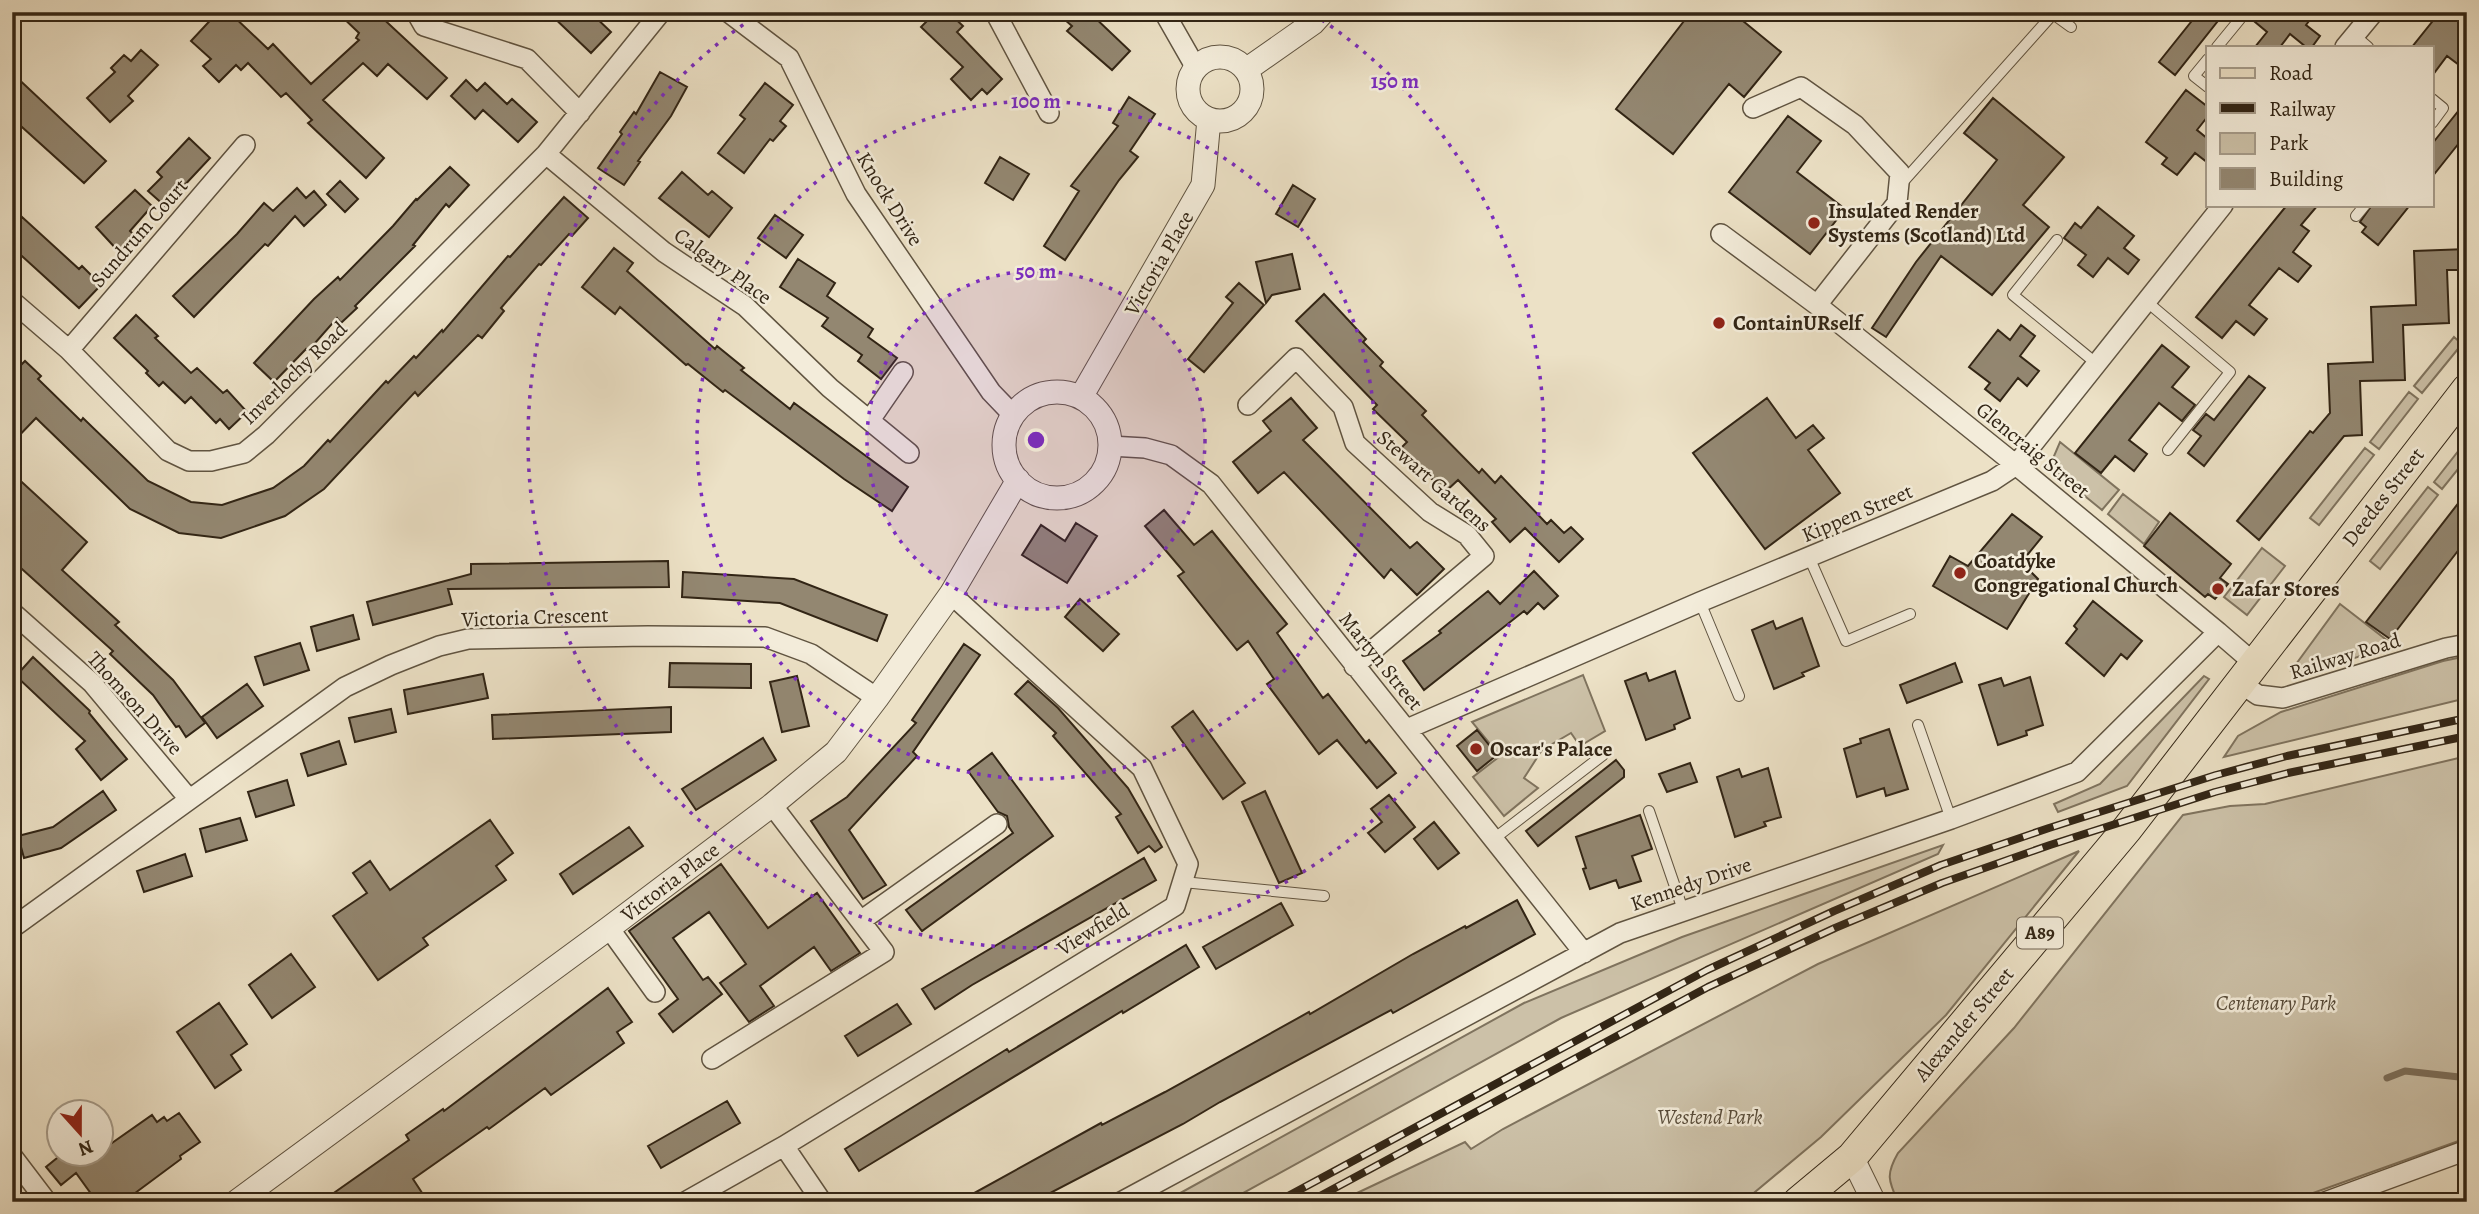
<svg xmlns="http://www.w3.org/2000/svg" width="2479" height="1214" font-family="Alegreya,serif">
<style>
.green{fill:#ccc1a8;stroke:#7f735e;stroke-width:2}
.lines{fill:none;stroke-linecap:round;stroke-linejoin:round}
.stream{stroke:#7c6f5b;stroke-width:7}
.building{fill:#938771;stroke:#322515;stroke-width:2}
.service-casing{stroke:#605441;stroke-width:12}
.minor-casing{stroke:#605441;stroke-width:22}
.tertiary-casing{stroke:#605441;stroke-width:25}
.primary-casing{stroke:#322515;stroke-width:32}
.service{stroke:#f3ecda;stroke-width:10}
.minor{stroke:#f3ecda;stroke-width:19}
.tertiary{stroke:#f3ecda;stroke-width:23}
.primary{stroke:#ece1c6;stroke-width:30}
.rail-casing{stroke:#322515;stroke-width:8}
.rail{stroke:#f3ecda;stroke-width:5;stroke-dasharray:16;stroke-linecap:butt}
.ring{fill:none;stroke:#7b2cbf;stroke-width:3.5;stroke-dasharray:3.5 7}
.poi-dot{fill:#8f2418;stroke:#f3ecda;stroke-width:2.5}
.labels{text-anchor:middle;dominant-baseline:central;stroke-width:5;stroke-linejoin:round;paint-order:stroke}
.shield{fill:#f3ecda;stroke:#6c6150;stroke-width:2}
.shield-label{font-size:19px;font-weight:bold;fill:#322515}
.street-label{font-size:21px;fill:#322515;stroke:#f3ecda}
.poi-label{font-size:21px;font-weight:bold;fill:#322515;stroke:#f3ecda;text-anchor:start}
.park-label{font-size:21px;font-style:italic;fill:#584c3a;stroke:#f3ecda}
.centre{fill:#7b2cbf;stroke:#f3ecda;stroke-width:3.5}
.ring-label{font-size:21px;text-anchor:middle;font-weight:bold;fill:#7b2cbf;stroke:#f3ecda;stroke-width:5;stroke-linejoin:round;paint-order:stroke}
</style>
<rect width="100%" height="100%" fill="#ece1c6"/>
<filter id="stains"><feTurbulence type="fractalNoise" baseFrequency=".00286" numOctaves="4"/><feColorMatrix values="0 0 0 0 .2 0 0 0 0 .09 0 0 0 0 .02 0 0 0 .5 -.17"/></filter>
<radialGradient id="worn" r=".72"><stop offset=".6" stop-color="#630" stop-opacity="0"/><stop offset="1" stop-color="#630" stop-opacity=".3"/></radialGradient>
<!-- green -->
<path class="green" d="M2454,337L2462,344L2422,393L2414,386Z
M2409,392L2418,399L2379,449L2370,442Z
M2467,440V458L2442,489L2434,482Z
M2060,442L2119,490L2102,510L2059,475L2054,456Z
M2365,448L2374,455L2319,525L2310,518Z
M2428,487L2438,495L2380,569L2370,561Z
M2123,494L2159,522L2144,544L2108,514Z
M2262,548L2285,566L2247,615L2224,597Z
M2340,604L2393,645L2299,677L2291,671Z
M2467,656V698L2224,757L2238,736L2281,712L2443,661Z
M1583,675L1605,731L1580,746L1571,733L1542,750L1524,778L1538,788L1504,816L1473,777L1500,756L1472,722Z
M2204,676L2209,679L2127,786L2058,812L2054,804L2100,784Z
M2467,756V1138L2288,1202H1898C1888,1180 1886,1174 1898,1153L2014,1028L2183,815L2230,806L2265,804Z
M1943,845L1938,854L1561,1018L1227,1202H1164L1524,1003L1682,937Z
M2079,851L1946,1015L1821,1137L1743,1202H1338L1465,1142L1471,1149L1503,1129L1818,964Z"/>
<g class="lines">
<!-- stream -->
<path class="stream" d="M2387,1078L2405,1071L2459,1077L2467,1075"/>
</g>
<!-- building -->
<path class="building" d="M218,12H229L268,49L273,44L311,84L359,40L356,38L359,33L337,12H376L447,78L427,99L388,64L377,76L363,63L323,100L384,158L366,178L308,123L312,120L286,93L281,97L248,63L241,70L236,65L219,82L203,66L211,59L191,41Z
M548,12H590L611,32L591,53Z
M936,12H948L963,26L957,32L1002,79L987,94L982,89L971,100L951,79L963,67L921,27Z
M1056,12H1089L1130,51L1112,70L1067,31L1072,26Z
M1691,12H1732L1781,52L1744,97L1729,84L1673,154L1616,109Z
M2199,12H2225L2175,75L2159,62Z
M2243,12H2316L2306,25L2320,36L2312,47H2306L2290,34L2280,47H2255L2267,32Z
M2440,12H2467V71L2447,56L2432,76V47H2412Z
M141,50L158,65L128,96L133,101L110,122L87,98L115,72L111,68L124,55L131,61Z
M660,72L687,87L671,116L638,161L640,162L624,185L598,168L622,134L620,132L634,112L636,114Z
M12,73L106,161L84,183L12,118Z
M466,80L477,91L485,83L507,104L512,99L537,122L518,142L483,110L475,119L451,96Z
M765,83L793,105L780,121L786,126L773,141L770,139L744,173L718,153L745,119L740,115Z
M2186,90L2208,107V116L2197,130L2208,139V163L2195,153L2177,175L2162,164L2167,158L2146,142Z
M1129,97L1155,114L1130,151L1138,157L1119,180L1065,260L1044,246L1079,191L1071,186L1118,126L1113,123Z
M1993,98L2064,157L2023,205L2049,227L1992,295L1941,256L1886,337L1872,328L1916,262L1997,160L1964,133Z
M2467,100V133L2432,177V144Z
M1788,116L1821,141L1797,172L1845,209L1810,254L1729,192Z
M189,138L210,158L165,206L148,191L162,177L157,172Z
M1000,157L1029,174L1013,200L985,183Z
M450,167L469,185L449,207L446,204L413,245L415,246L355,306L357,308L341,323L337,318L308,351L306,349L274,382L254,363L314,299L338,277L340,280L393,226L416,199L417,200Z
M682,172L708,195L712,191L732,208L709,237L659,198Z
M340,181L358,199L345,212L327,194Z
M1293,185L1315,199L1298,227L1276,214Z
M297,188L306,198L314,191L326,205L304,226L295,216L268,246L265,244L194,317L173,296L237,234L264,203L273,211Z
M135,190L152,206L130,231L137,238L120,253L96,227Z
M564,197L588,218L572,236L569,234L541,265L539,264L501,308L504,311L482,338L478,335L418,396L415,392L324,489L285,516L221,538L179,533L130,509L36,418L12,443V374L25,361L41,376L38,379L81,421L83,418L148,481L191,502L222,505L273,488L304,466L328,440L330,442L386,381L388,383L414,356L416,358L442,330L443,332L508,256L510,257Z
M2287,205H2318L2301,225L2309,231L2293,252L2311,266L2298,282L2279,268L2249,305L2267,319L2254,335L2236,321L2222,338L2196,317Z
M2372,205H2410L2378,245L2362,232L2366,227L2360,222Z
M2098,207L2134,236L2124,248L2139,260L2128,274L2108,258L2093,277L2078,265L2086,255L2064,238L2075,223L2081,228Z
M775,215L803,235L786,258L758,238Z
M22,217L79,269L82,266L101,285L79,308L12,247V228Z
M614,248L633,263L627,271L715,349L717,346L744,368L741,370L790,409L794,403L908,487L892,511L844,479L725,390L723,392L688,364L686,365L620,307L615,314L582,287Z
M2467,249V270H2447L2449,323L2403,325L2405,380L2360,381L2362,435L2344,436L2259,540L2237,521L2310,431L2313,433L2330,413L2328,364L2373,362L2371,307L2416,305L2414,251Z
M1292,254L1300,289L1272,295L1266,303L1256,262Z
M798,259L835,283L827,296L873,329L868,337L897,358L881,379L858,361L862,355L822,326L828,318L780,287Z
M1239,283L1264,305L1204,372L1188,359L1233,303L1226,297Z
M1324,294L1366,339L1363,342L1383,362L1380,366L1426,411L1422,415L1479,473L1482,469L1495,483L1501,476L1547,524L1551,520L1564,533L1571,527L1583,539L1559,562L1525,528L1510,542L1492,522L1496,519L1458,480L1445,492L1401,448L1407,442L1373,409L1377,405L1296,321Z
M136,315L158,336L155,338L191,373L197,368L223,393L227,390L247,412L229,429L220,419L216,423L191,397L185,403L163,382L159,386L146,373L148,371L114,338Z
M2021,325L2035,336L2020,356L2039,371L2027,386L2018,378L2000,401L1985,389L1990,383L1969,367L1998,330L2010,340Z
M2162,345L2189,367L2172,387L2195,405L2182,421L2159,403L2129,440L2147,454L2134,471L2115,456L2101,473L2075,453Z
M2249,376L2265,388L2204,466L2188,453L2201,436L2193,430L2206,414L2214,420Z
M1291,398L1317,428L1303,440L1410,548L1417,542L1444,569L1417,595L1391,569L1384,578L1284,472L1258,493L1233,462L1271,431L1263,421Z
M1767,398L1796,438L1813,425L1824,438L1808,450L1840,493L1765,549L1693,453Z
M12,473L87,542L62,570L119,622L115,625L173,680L205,723L186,737L179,726L176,727L153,695L110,654L113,651L12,560Z
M2467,492V539L2390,639L2366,622Z
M1164,510L1194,545L1212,531L1287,624L1277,633L1323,698L1328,694L1366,743L1369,740L1396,773L1377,788L1337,740L1319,754L1267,684L1274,679L1248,641L1237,650L1178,576L1184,572L1145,526Z
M2170,513L2231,564L2220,578L2228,584L2215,599L2208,594L2205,597L2144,546Z
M2012,514L2042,537L2024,559L2033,567L2030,571L2038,579L2007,629L1933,586L1950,556L1968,566Z
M1076,523L1097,536L1067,583L1022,555L1041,525L1065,541Z
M668,561L669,587L448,589L452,604L373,625L367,602L471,574V564Z
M1534,571L1558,596L1544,609L1538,603L1527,614L1524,611L1424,690L1403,661L1441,633L1439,631L1488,591L1500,604Z
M683,572L794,579L887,615L877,641L780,603L682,597Z
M1080,599L1119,634L1103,651L1065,617Z
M2093,601L2142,641L2127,659L2121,654L2104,676L2066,643L2077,629L2074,626Z
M353,615L359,639L317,651L311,627Z
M1802,618L1819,666L1802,673L1804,676L1774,689L1752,630L1773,621L1776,629Z
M300,643L309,670L264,685L255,657Z
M964,644L980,655L913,752L917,756L849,830L886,885L863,899L811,821L847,797L916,723L912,720Z
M33,657L90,711L89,713L127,759L101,780L76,749L85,741L16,676Z
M670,663L751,664V688L669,687Z
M1955,663L1962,682L1907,703L1900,685Z
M1675,671L1690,718L1674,725L1675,729L1646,740L1625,681L1646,673L1649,681Z
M483,674L488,698L408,714L404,690Z
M797,676L809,726L782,732L770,682Z
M2030,677L2043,725L2026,731L2027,735L1998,745L1979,685L2001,678L2004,686Z
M1028,681L1058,708L1128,788L1162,847L1155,852L1149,846L1138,853L1116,817L1121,814L1053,736L1056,733L1015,694Z
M247,684L263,706L217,738L202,717Z
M671,707V732L493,739L492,715Z
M391,709L396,732L355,742L349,718Z
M1193,711L1245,783L1223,799L1172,727Z
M1889,729L1908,789L1886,796L1884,788L1857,797L1844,749L1861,743L1860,739Z
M1477,730L1497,755L1477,771L1457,746Z
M763,738L776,760L696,810L682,789Z
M339,741L346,764L308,776L301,754Z
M992,753L1053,836L922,931L906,910L1013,833L1009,827L1007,816L998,812L968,771Z
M1616,760L1624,770V777L1538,846L1526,831Z
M1690,763L1697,782L1667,792L1659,774Z
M1768,768L1781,817L1764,822L1766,826L1735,837L1717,777L1739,769L1742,777Z
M287,780L294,805L256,817L248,792Z
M103,791L116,810L61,848L24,858L18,836L53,827Z
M1265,791L1302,873L1279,883L1242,802Z
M1389,795L1415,827L1385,852L1368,833L1382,822L1371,809Z
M1640,815L1652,849L1632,856L1641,881L1619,888L1616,880L1590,889L1583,869L1586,868L1576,837Z
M240,818L247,840L206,852L200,829Z
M490,820L513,853L496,866L506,880L423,938L428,945L378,980L333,916L367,893L353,873L370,861L390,890Z
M1434,822L1459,853L1438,869L1414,839Z
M629,827L643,846L573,894L560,874Z
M185,854L192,876L144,892L137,871Z
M1144,858L1156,880L972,985L935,1009L922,989Z
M721,864L768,928L817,893L860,953L831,971L814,947L760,986L774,1006L749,1022L720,983L746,964L709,912L673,938L703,980L708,977L722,994L673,1032L659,1014L678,999L629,931Z
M1517,900L1535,934L1393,1013L1391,1010L1220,1102L1183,1124L1033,1202H958L1101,1123L1102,1125L1165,1092L1309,1012L1310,1014L1413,954L1465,926L1466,928Z
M1281,903L1293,925L1216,969L1203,947Z
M1186,945L1199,967L1123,1013L1122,1011L859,1171L845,1149L1007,1049L1009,1052Z
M291,954L315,987L272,1018L249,985Z
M608,988L632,1022L617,1032L624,1043L551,1095L545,1088L489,1129L487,1127L413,1179L428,1202H321L409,1140L406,1135L443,1109L444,1111Z
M219,1003L247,1044L231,1055L241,1070L215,1088L177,1032Z
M897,1004L911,1024L858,1056L845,1036Z
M727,1101L740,1123L661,1168L648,1146Z
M179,1113L200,1142L180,1156L181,1159L123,1202H97L76,1173L61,1185L46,1167L62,1154H102V1150L152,1115L157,1122L164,1117L167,1121Z"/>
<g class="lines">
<!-- service casing -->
<g class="service-casing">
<path id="service" d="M2354,35L2368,47
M2217,47L2240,19
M2208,59L2194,76L2208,87
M2432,99L2443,108L2432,123
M1902,183L2053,14L2071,27
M2356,216L2365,205
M2057,240L2013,295L2097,364
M2146,301L2230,372L2168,450
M1809,557L1846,641L1910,614
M1700,602L1739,696
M1918,725L1951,819
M1649,811L1683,910
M1495,838L1603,755
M1183,882L1324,896"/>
</g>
<!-- minor casing -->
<g class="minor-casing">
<path id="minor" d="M416,12L424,26L527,59L580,113
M728,12L789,58L856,194L991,392L1013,415
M995,12L1049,113
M1164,12L1196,68
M2345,47L2374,12
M1753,108L1801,87L1855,125L1900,173L1897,203L1817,305L2016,465L2218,632
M546,154L664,252L745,306L830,388L909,453
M1721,234L1817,305
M12,301L69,350L168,451L189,461H211L244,453L266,435L546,154L661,12
M69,350L245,145
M1248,405L1296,358L1343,407L1355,443L1430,512L1467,535L1484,556L1354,666
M870,420L903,372
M1110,446L1145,448L1171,455L1211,484L1584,953
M12,612L92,683L189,799
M2240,683L2258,695L2283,698L2446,648L2467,644
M1407,729L1700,602L1992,481L2016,465L2223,205
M862,920L997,824
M12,928L345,687L391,665L439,646L468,639L648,636L765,637L811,654L877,698
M609,928L655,992
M712,1059L884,952L772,805
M784,1146L822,1202
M12,1156L47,1202
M685,1202L784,1146L1175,906L1188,864L1142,768L951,594
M1121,1202L1620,933L1951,819L2077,772L2218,632L2255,664
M2325,1202L2467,1150"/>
</g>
<!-- tertiary casing -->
<g class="tertiary-casing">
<path id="tertiary" d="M1188 89a32 32 0 1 1 64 0a32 32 0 1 1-64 0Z
M1246,70L1313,23L1323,12
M1004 445a53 53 0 1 1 106 0a53 53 0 1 1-106 0Z
M1081,397L1203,185L1209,119
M1852,1157L1874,1202
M236,1202L609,928L772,805L836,752L877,698L951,594L1018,480"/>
</g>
<!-- primary casing -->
<g class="primary-casing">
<path id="primary" d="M1798,1202L1852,1157L2127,829L2467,389"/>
</g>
<!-- service -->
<use href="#service" class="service"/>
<!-- minor -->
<use href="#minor" class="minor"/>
<!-- tertiary -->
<use href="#tertiary" class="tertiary"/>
<!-- primary -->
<use href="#primary" class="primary"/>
<!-- rail casing -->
<g class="rail-casing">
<path id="rail" d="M1277,1202L1707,970L1834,911L1941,865L2049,828L2216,775L2287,756L2467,718
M1309,1202L1708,987L1835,928L1942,883L2050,845L2215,792L2288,773L2467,736"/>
</g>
<!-- rail -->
<use href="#rail" class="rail"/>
</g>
<!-- distance rings -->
<circle cx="1036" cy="440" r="169" fill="#7b2cbf" fill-opacity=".12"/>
<g class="ring">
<circle cx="1036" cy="440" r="169"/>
<circle cx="1036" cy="440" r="339"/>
<path d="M1313 14A508 508 0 1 1 759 14"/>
</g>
<!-- markers -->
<g class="poi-dot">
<circle cx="1814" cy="223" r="7"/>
<circle cx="1719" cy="323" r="7"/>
<circle cx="1960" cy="573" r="7"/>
<circle cx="2218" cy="589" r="7"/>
<circle cx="1476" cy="749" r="7"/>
</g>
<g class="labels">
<!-- shield labels -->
<rect class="shield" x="2017" y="917.5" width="46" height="31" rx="5"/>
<g class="shield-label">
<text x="2040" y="933">A89</text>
</g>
<!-- street labels -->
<g class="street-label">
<text transform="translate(890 199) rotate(58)">Knock Drive</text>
<text transform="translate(139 233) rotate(-49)">Sundrum Court</text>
<text transform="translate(1159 263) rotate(-60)">Victoria Place</text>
<text transform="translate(723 266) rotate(36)">Calgary Place</text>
<text transform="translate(294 373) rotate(-44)">Inverlochy Road</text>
<text transform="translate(2033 450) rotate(39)">Glencraig Street</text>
<text transform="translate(1434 481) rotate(41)">Stewart Gardens</text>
<text transform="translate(2383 497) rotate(-52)">Deedes Street</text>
<text transform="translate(1857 513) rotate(-23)">Kippen Street</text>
<text transform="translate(535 617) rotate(-2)">Victoria Crescent</text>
<text transform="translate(2345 656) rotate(-17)">Railway Road</text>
<text transform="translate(1381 661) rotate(51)">Martyn Street</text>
<text transform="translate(135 703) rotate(48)">Thomson Drive</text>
<text transform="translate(670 882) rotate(-37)">Victoria Place</text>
<text transform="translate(1691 884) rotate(-19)">Kennedy Drive</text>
<text transform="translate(1093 929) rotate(-32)">Viewfield</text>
<text transform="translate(1964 1024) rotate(-50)">Alexander Street</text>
</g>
<!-- poi labels -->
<g class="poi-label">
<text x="1828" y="211">Insulated Render<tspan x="1828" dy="24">Systems (Scotland) Ltd</tspan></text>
<text x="1733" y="323">ContainURself</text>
<text x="1974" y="561">Coatdyke<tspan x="1974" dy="24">Congregational Church</tspan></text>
<text x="2232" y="589">Zafar Stores</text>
<text x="1490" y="749">Oscar's Palace</text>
</g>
<!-- park labels -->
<g class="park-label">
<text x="2276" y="1003">Centenary Park</text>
<text x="1710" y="1117">Westend Park</text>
</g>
</g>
<circle cx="1036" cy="440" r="10" class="centre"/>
<g class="ring-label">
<text x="1395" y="88">150 m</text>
<text x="1036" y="108">100 m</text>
<text x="1036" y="278">50 m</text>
</g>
<!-- margin -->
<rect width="2479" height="1214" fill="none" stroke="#ece1c6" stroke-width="42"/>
<rect x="14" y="14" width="2451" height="1186" fill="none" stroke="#322515" stroke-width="3.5"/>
<rect x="21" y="21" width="2437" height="1172" fill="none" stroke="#322515" stroke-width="2"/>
<!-- legend -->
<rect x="2206" y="46" width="228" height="161" fill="#f3ecda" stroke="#a69c8b" stroke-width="2"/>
<rect x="2220" y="68" width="35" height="10" fill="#ece1c6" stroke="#a69c8b" stroke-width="2"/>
<text x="2269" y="80" font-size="21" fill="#322515">Road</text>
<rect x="2220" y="103" width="35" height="10" fill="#322515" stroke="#a69c8b" stroke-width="2"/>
<text x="2269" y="116" font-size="21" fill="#322515">Railway</text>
<rect x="2220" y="133" width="35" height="21" fill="#ccc1a8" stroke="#a69c8b" stroke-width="2"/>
<text x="2269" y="150" font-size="21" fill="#322515">Park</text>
<rect x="2220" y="168" width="35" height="21" fill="#938771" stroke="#a69c8b" stroke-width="2"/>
<text x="2269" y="186" font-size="21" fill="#322515">Building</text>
<!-- north arrow -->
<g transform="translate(80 1133) rotate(159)"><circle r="33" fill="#f3ecda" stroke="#a69c8b" stroke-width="2"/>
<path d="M0-5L12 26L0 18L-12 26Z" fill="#8f2418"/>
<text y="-10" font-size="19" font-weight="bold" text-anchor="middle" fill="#322515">N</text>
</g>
<rect width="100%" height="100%" filter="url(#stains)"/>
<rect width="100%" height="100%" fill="url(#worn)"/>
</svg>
